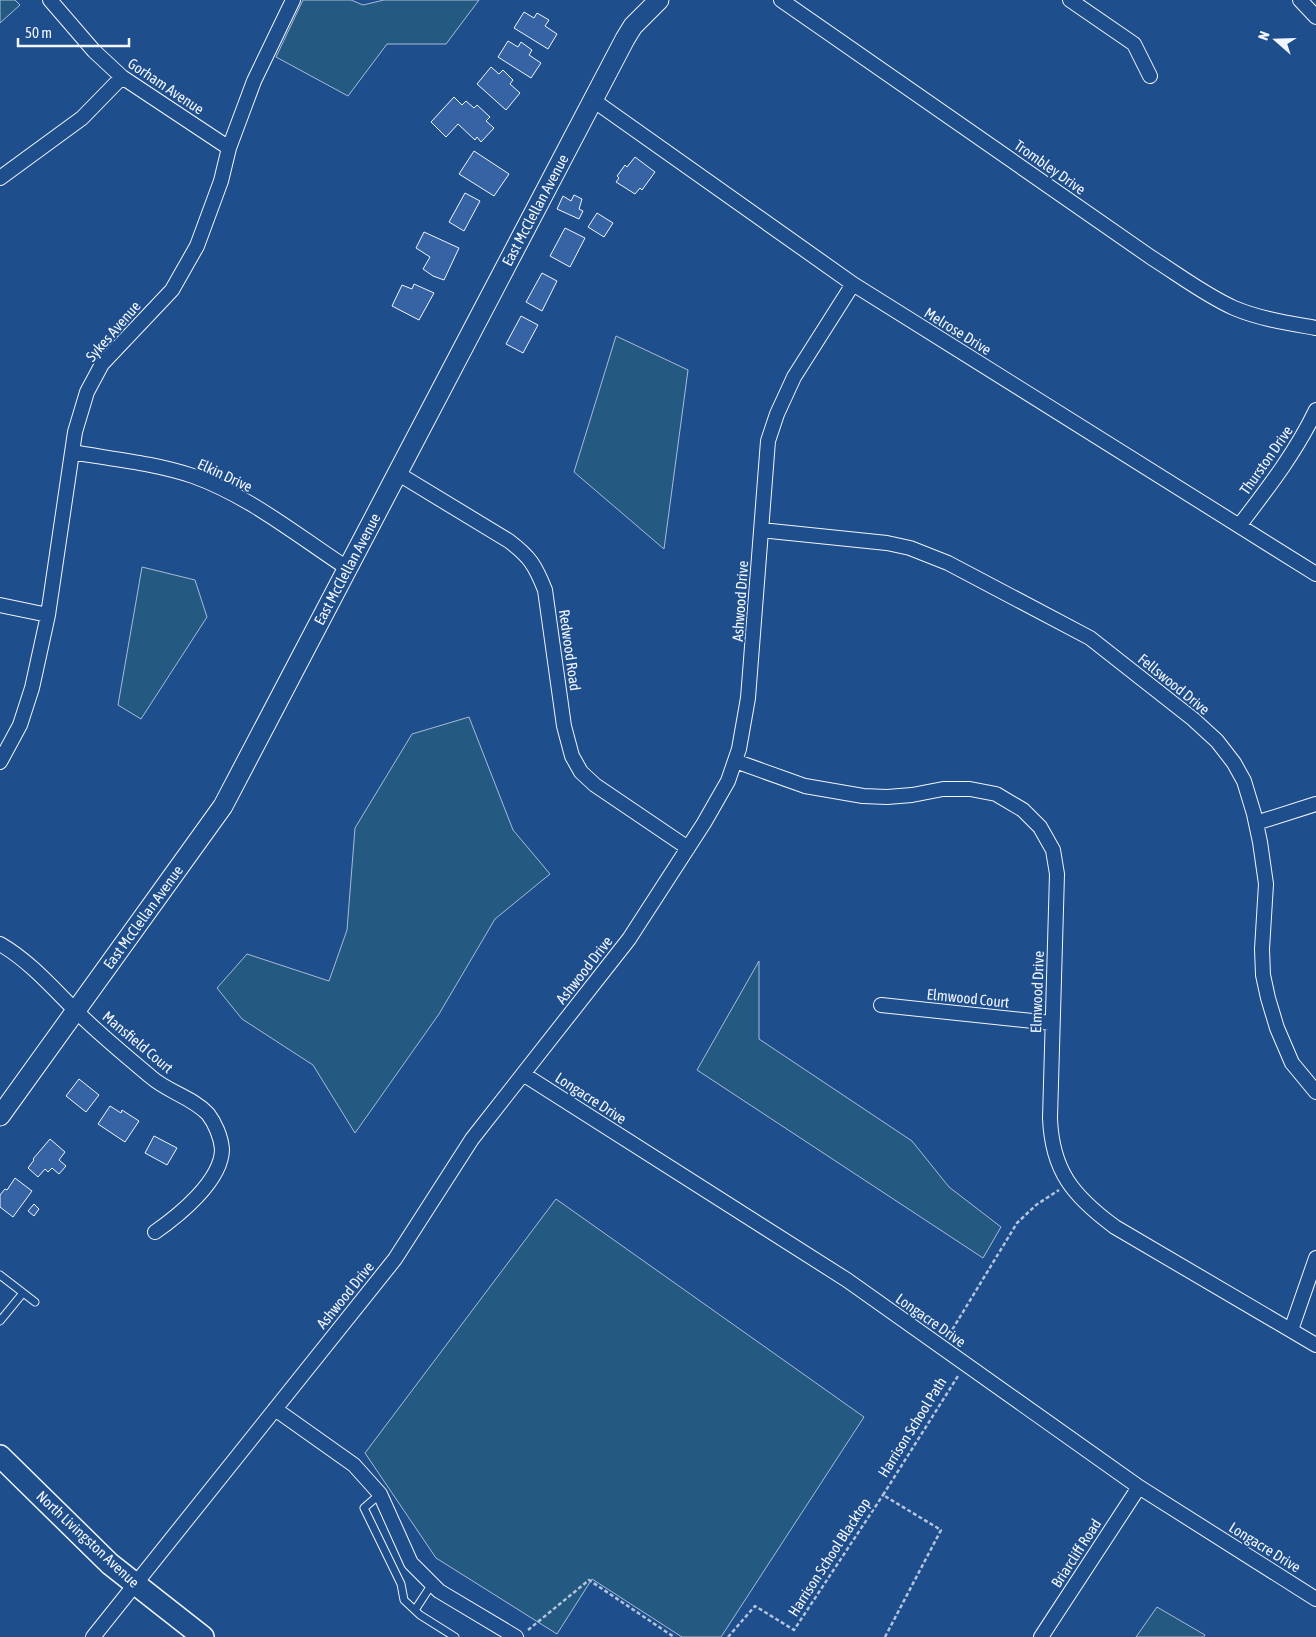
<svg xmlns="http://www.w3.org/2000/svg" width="1316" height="1637" font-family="'Asap Condensed',sans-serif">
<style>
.green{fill:#245a82;stroke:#a8bbd7}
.building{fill:#3563a3;stroke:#f2f6ff}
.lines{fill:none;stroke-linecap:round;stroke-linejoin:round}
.lane-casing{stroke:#f2f6ff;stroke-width:9}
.street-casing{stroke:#f2f6ff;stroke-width:16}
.secondary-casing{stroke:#f2f6ff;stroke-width:21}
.primary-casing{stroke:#f2f6ff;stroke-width:24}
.path{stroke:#b3c4dc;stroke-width:2.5;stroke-dasharray:4 2.5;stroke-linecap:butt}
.lane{stroke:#1f4e8c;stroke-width:7}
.street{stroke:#1f4e8c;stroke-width:14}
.secondary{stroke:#1f4e8c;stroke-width:19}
.primary{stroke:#1f4e8c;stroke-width:21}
.labels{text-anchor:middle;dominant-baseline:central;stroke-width:4;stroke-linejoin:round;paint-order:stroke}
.street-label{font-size:15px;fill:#f2f6ff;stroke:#1f4e8c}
</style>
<rect width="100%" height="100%" fill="#1f4e8c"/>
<!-- green -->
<path class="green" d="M0,0H15L20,5L0,23Z
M303,0H351L363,5L384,0H479L446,44H387L348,96L276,57Z
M616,336L688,370L664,549L574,472Z
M142,567L195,580L207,617L141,719L118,705Z
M469,717L513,830L550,874L495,919L439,1014L355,1133L313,1065L242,1019L217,988L247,954L329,981L347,930L355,828L412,734Z
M759,961V1039L912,1141L949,1187L1001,1227L983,1258L697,1070Z
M556,1199L864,1417L721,1637H682L592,1579L557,1634L436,1558L365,1453Z
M1157,1607L1205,1635L1204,1637H1136Z"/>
<!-- building -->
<path class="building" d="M524,12L534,18L537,13L549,20L545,26L557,34L548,49L514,28Z
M508,41L518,47L521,42L532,50L529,55L541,63L531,78L498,57Z
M491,67L499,74L503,70L513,80L510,84L520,93L506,110L477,84Z
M454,97L462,105L466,101L474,108L477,105L490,117L486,121L494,128L481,142L477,137L475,140L458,124L446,137L431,122Z
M474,151L509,174L494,196L459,174Z
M635,157L655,172L642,190L640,188L635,194L616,182L619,178L617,176L625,165L627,167Z
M465,193L480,201L464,231L449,222Z
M574,195L582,199L579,209L583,211L579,219L557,209L563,196L571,201Z
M597,213L613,223L604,237L588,227Z
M565,228L585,238L570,267L550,256Z
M424,232L459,248L444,280L433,276L423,269L430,257L416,248Z
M542,273L557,281L542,311L526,302Z
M414,284L434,293L419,320L392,306L402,285L412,289Z
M521,316L538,325L523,353L506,344Z
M79,1079L99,1095L86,1112L66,1096Z
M110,1106L121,1113L122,1110L139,1121L125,1142L98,1124Z
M154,1136L177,1148L167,1165L145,1153Z
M50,1139L65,1152L59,1160L66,1166L59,1174L52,1168L48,1172L45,1169L38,1177L28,1168L34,1160L33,1159Z
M15,1178L32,1191L13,1217L0,1207V1195L5,1189L7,1190Z
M34,1204L39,1209L34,1216L28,1211Z"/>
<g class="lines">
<!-- lane casing -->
<g class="lane-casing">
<path id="lane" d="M0,1275L35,1302
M0,1321L23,1293
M380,1494L364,1508L401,1584L404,1600L420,1615L455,1637
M415,1610L432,1584"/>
</g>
<!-- street casing -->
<g class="street-casing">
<path id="street" d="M50,0L94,51L122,77L229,148
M781,0L1152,258C1179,275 1205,295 1234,308C1260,319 1288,323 1316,328
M1070,0L1134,44L1150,76
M1300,0L1316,17
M593,100L853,284L1316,574
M0,178L82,118L122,77
M72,452C112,459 154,463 193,476C249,496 298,536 347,568
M397,473L509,541C530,557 535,565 545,590L564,726L572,756L581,772L595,785L688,848
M1239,526C1268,488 1296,452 1316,410
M761,530L887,543L910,548L948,563L1090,638L1193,719L1217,741L1234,763L1244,781L1254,814L1260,842L1266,884L1262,949L1263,975L1268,998L1277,1028L1292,1063L1316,1092
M0,605L48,615
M735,761L805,786L863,796L887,797L912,795L943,789H970L996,794L1023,810L1040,827L1053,850L1057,874L1050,1118C1052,1171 1073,1196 1115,1227L1316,1345
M0,762L20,725L32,688L48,615L75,432L87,392L102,364L172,290L197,246L221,181L229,148L254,81L293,0
M1256,823L1316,804
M0,944C28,960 51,986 74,1009C98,1033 125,1055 151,1077C168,1092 192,1097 208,1114C215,1123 221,1137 222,1149C222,1181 178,1216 155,1232
M881,1005L1052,1023
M523,1074L847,1280L1139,1487L1316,1599
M1291,1330L1316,1258
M275,1409L354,1465L380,1494L411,1563L439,1591L516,1637
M93,1637L395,1259L472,1139L629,939L704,823L728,781L739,749L748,698L768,441L777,414L794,377L853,284
M1041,1637L1139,1487"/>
</g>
<!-- secondary casing -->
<g class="secondary-casing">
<path id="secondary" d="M0,1116L223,806L625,39L633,26L659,0"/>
</g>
<!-- primary casing -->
<g class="primary-casing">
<path id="primary" d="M0,1456L110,1564L203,1637"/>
</g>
<!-- path -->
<path class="path" d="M949,1335L1017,1223L1036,1205L1059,1190
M528,1630L589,1580L674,1637
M728,1637L755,1606L794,1630L883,1495
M885,1637L941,1530L883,1495L958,1376"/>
<!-- lane -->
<use href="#lane" class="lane"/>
<!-- street -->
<use href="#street" class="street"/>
<!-- secondary -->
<use href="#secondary" class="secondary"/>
<!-- primary -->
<use href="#primary" class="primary"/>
</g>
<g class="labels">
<!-- street labels -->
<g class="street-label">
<text transform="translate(166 86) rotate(34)">Gorham Avenue</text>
<text transform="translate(1050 167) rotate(35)">Trombley Drive</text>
<text transform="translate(535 210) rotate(-62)">East McClellan Avenue</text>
<text transform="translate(113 331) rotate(-49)">Sykes Avenue</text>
<text transform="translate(958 331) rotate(32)">Melrose Drive</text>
<text transform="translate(1266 460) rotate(-55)">Thurston Drive</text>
<text transform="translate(225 475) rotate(25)">Elkin Drive</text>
<text transform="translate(347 569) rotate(-62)">East McClellan Avenue</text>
<text transform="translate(740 601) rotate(-86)">Ashwood Drive</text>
<text transform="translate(570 650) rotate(82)">Redwood Road</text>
<text transform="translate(1174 684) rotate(39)">Fellswood Drive</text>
<text transform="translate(143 917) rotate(-54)">East McClellan Avenue</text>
<text transform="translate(584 970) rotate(-52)">Ashwood Drive</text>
<text transform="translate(1037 992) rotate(-88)">Elmwood Drive</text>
<text transform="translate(968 998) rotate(6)">Elmwood Court</text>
<text transform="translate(138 1042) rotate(40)">Mansfield Court</text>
<text transform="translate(591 1098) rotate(33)">Longacre Drive</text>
<text transform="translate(345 1295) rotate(-51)">Ashwood Drive</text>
<text transform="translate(931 1320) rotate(35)">Longacre Drive</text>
<text transform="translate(912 1427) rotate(-58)">Harrison School Path</text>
<text transform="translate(88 1539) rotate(43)">North Livingston Avenue</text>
<text transform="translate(1265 1547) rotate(32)">Longacre Drive</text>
<text transform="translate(1076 1553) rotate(-57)">Briarcliff Road</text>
<text transform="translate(829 1557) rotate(-57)">Harrison School Blacktop</text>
</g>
</g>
<!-- north arrow -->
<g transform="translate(1276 40) rotate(290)" stroke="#1f4e8c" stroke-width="4" paint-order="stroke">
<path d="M0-4L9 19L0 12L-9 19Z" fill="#f2f6ff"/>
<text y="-8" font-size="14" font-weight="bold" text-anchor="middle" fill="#f2f6ff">N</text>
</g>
<!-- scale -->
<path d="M18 38v8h111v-8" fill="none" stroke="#f2f6ff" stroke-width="2.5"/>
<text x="25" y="38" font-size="15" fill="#f2f6ff" stroke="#1f4e8c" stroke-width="4" paint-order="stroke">50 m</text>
</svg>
